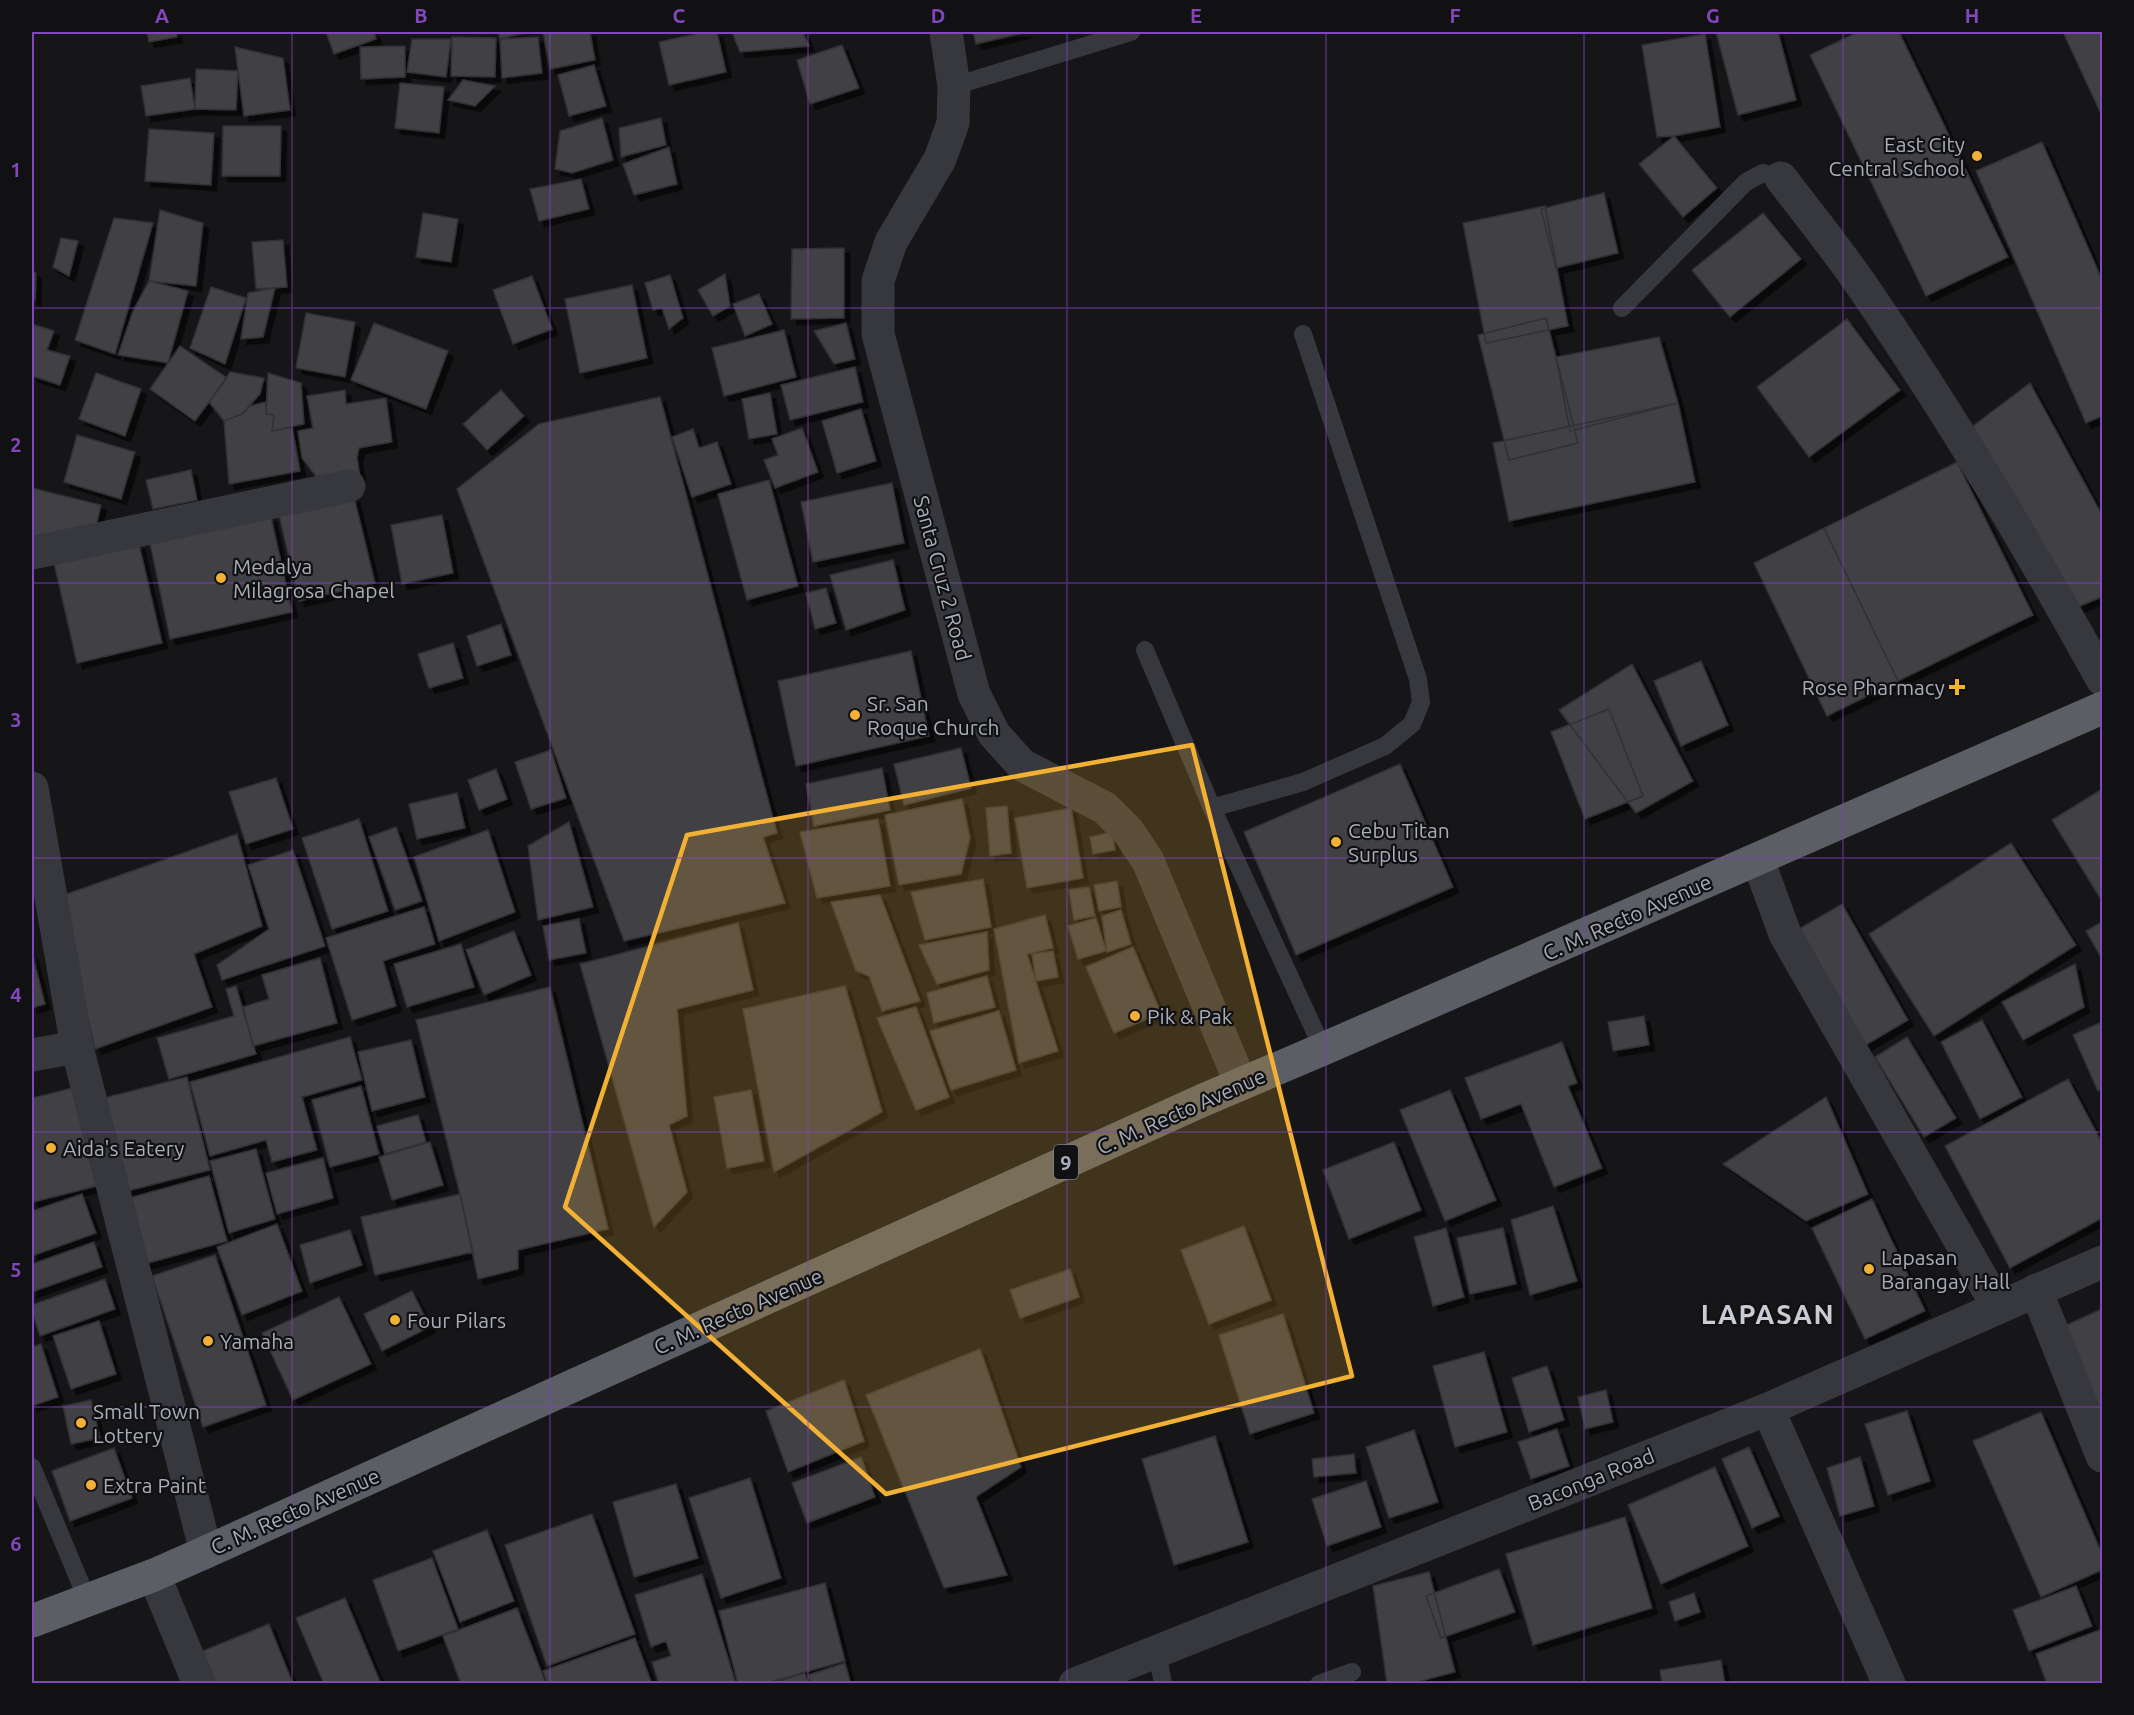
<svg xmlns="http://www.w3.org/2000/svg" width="2134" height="1715" font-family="Ubuntu,sans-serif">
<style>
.building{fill:#404145;stroke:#303034;stroke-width:1.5;filter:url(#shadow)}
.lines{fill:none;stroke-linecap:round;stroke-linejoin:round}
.service{stroke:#37383d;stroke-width:18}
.minor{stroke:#37383d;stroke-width:33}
.trunk{stroke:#5b5e65;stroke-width:33}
.marked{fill:#f2b134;fill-opacity:0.2;stroke:#f2b134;stroke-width:4.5;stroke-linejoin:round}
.grid{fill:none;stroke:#8446be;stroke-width:1.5;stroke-opacity:0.55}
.poi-dot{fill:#f2b134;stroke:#111113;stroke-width:2}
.labels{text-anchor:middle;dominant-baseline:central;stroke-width:4.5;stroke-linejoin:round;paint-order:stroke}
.shield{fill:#111113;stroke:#7b7e86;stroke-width:1.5}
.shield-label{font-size:20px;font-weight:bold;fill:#a8adb8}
.poi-label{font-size:21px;fill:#a8adb8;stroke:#111113;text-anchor:start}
.street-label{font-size:21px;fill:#a8adb8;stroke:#111113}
.district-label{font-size:27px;font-weight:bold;letter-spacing:1.5px;fill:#c9ccd4;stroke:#111113}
.neatline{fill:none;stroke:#8446be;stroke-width:2}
.grid-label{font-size:20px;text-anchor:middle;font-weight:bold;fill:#8446be}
</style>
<defs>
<filter id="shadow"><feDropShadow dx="5.5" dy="5.5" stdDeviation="0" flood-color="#0009"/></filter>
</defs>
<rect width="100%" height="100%" fill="#161618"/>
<!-- building -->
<path class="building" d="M147,32H176L177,37L149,42Z
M326,32H374L376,39L334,54Z
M498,32H527L500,39Z
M543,32H590L595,60L550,69Z
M705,32H717L726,72L669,85L659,42Z
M732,32H803L809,46L740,52Z
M973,32H1027L976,44Z
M1716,32H1778L1796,100L1738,115Z
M1858,32H1899L2008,257L1926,296L1810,55Z
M2063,32H2102V116Z
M1705,34L1720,127L1674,136L1657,137L1642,45Z
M452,37L496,38L495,77L451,76Z
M538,37L542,73L502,78L500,39Z
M412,39H451L446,77L407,72Z
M842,45L859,88L810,104L797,60Z
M405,46V77L361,79L360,47Z
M235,47L283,58L290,110L244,116Z
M594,65L606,106L569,116L558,75Z
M196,69L238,71L236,110L195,109Z
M190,78L195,109L146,116L141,86Z
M463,80L495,86L475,106L448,100Z
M400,83L444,87L439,133L395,128Z
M602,118L613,160L572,173L555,169L560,131Z
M661,118L666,145L621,157L619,128Z
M223,126H281L280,176H222Z
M149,129L214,133L211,185L145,181Z
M1674,136L1717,188L1683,217L1639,164Z
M2042,142L2102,280V416L2086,423L1976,171Z
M669,147L677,184L634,195L623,164Z
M581,179L589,209L539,221L530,189Z
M1604,193L1618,253L1556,268L1541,209Z
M1545,206L1568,326L1486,343L1463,223Z
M160,210L203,223L196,286L149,281Z
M423,213L458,219L451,262L416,257Z
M1763,213L1801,259L1730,317L1692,270Z
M114,218L153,223L115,354L75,340Z
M61,238L78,241L69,276L53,267Z
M283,240L287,287L256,289L252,242Z
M844,248V318L791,319L792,249Z
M32,271L36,273L35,300L32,299Z
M725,274L730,306L713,316L698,290Z
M670,275L683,318L669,329L662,308L653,310L645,283Z
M532,276L552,329L513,344L493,290Z
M149,281L188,291L168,363L118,355L133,311Z
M632,285L647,358L580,373L565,299Z
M211,287L246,298L225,364L190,348Z
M275,288L263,337L241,339L248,293Z
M759,294L772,324L745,336L733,304Z
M306,313L355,322L345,377L296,368Z
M1546,318L1578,443L1509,460L1478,335Z
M1847,319L1900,390L1809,457L1757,387Z
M374,323L448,351L426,409L351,380Z
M846,323L855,359L834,364L814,331Z
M32,324L54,331L47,350L70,356L60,385L32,376Z
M784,330L796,377L724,396L712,348Z
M1659,337L1678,403L1570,431L1556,357Z
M180,346L227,378L195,421L150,389Z
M855,367L863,402L790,420L781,385Z
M230,372L264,378L260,394L242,414L224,421L209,402Z
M96,373L141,389L125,436L79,419Z
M268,373L301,383L304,424L272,431L274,415L266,414Z
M2030,383L2102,515V597L2075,608L1969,429Z
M345,390L346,404L386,398L392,442L359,448L357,458L360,477L321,483L302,458L298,431L313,428L307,396Z
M501,390L524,416L487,450L463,424Z
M770,393L777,434L749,439L742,399Z
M660,397L777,833L763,837L785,903L624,941L457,489L539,424Z
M266,402V414L274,415L272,431L292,427L300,471L229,484L224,421L242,414L250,406Z
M1678,403L1695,482L1509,521L1493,443Z
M861,409L876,461L837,473L822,421Z
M802,428L818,472L775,488L764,460L778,455L772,439Z
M693,429L699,448L717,442L731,484L692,497L672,437Z
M77,435L135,452L121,499L64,482Z
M1957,462L2033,615L1898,681L1824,528Z
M191,470L197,500L153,509L146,480Z
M769,480L798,586L747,600L718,494Z
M892,483L904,543L813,562L801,502Z
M32,488L101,505L93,539L32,549Z
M354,497L375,583L299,601L279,515Z
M442,515L453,573L402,584L391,525Z
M271,517L292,612L170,639L150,543Z
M1824,528L1898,681L1827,716L1754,563Z
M139,544L162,643L77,663L54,563Z
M893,560L905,610L846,630L830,575Z
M826,588L836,623L815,629L806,593Z
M501,624L511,655L477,666L467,636Z
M453,643L463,678L429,688L418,654Z
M911,651L929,736L796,766L778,681Z
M1701,661L1728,725L1681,746L1654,681Z
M1632,664L1693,781L1636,813L1559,710Z
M1609,709L1643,796L1585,819L1551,732Z
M961,748L971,788L904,805L894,764Z
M551,750L566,798L531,809L515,762Z
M1400,764L1453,887L1296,955L1244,832Z
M882,768L890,810L814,826L806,784Z
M496,769L507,799L479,810L468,780Z
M276,778L293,829L246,844L229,792Z
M2102,789V901L2052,820Z
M457,793L465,828L417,839L409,804Z
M962,799L970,838L961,874L899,885L885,815Z
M1007,806L1011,853L990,856L986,808Z
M1071,808L1083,878L1027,888L1015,818Z
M359,819L388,911L332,929L302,838Z
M878,819L890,886L817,898L800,832Z
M569,822L593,907L538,920L528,846Z
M396,827L422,901L395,910L369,837Z
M488,830L515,912L439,941L414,857Z
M1112,832L1115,850L1093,854L1090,837Z
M237,834L262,926L194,954L212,1007L95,1049L61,896Z
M2011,843L2076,945L1934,1036L1869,934Z
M293,850L325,946L222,980L217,965L269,929L248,865Z
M983,879L991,927L925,940L911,892Z
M1117,881L1121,907L1099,911L1094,885Z
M1089,887L1095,916L1074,920L1069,890Z
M880,895L920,1001L882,1011L869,976L856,971L831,902Z
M1842,904L1908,1020L1859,1049L1792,933Z
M424,907L435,944L383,961L396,1006L352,1020L326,938Z
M1121,910L1131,944L1107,952L1102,916Z
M1045,915L1053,948L1027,954L1058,1051L1019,1063L994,929Z
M1096,918L1106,951L1078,959L1068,926Z
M579,919L586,953L549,960L543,926Z
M2102,922V959L2086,931Z
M738,923L753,990L677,1009L687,1116L669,1125L687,1192L654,1227L580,964Z
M514,931L531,975L484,995L466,950Z
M987,932L989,970L937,984L919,945Z
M461,944L474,987L407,1007L394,964Z
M1133,947L1161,1013L1114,1033L1086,967Z
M1053,951L1058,977L1036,981L1032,954Z
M32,953L45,1004L32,1008Z
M320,958L337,1023L253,1046L243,1007L269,999L262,975Z
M2075,964L2084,1007L2023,1040L2002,1002Z
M987,976L995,1007L934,1023L927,993Z
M236,986L256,1054L169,1079L157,1038L234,1016L226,989Z
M845,986L882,1112L774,1172L743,1009Z
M550,987L608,1229L518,1250V1269L478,1279L460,1194L416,1020Z
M916,1007L949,1097L916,1110L877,1018Z
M999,1011L1016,1070L951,1090L930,1031Z
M1644,1016L1649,1045L1613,1051L1608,1022Z
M1982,1020L2022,1097L1980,1119L1941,1042Z
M2102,1022V1088L2098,1091L2073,1035Z
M350,1037L362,1080L302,1097L317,1150L272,1162L266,1140L210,1156L190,1082Z
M1907,1037L1956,1118L1924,1137L1875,1057Z
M411,1040L425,1097L372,1111L358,1052Z
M1562,1042L1577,1083L1568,1086L1602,1168L1554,1187L1521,1104L1481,1119L1465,1078Z
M187,1077L210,1170L123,1192L100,1099Z
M2068,1079L2102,1143V1218L2010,1268L1945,1146Z
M361,1086L379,1154L330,1167L312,1100Z
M73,1088L97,1186L33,1202L32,1195V1098Z
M751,1090L764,1161L727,1168L714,1097Z
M1450,1090L1496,1200L1445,1221L1400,1110Z
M1826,1097L1868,1194L1806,1221L1723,1164Z
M418,1115L426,1142L385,1154L377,1126Z
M430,1142L443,1185L392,1200L379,1157Z
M1394,1142L1421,1210L1349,1239L1323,1170Z
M256,1149L275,1219L229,1233L210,1161Z
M323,1158L333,1198L277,1214L266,1173Z
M209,1176L227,1241L141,1265L122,1200Z
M82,1194L96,1233L32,1256V1211Z
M460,1194L473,1252L375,1275L361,1217Z
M1872,1199L1925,1311L1865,1339L1812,1228Z
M1553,1206L1577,1281L1530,1295L1511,1220Z
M277,1224L302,1291L242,1315L217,1247Z
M1244,1226L1271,1300L1209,1324L1181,1250Z
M1446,1228L1464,1297L1433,1306L1414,1237Z
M1503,1228L1516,1284L1470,1294L1457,1238Z
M350,1230L362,1265L310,1283L300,1245Z
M94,1242L102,1267L32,1292V1264Z
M215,1255L266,1405L203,1427L152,1276Z
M1070,1269L1079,1297L1020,1318L1010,1290Z
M105,1279L115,1309L40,1336L32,1312V1305Z
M412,1291L430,1327L382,1351L364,1314Z
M339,1297L371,1364L293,1400L262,1333Z
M2102,1309V1412L2095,1415L2058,1329Z
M1283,1314L1314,1413L1250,1434L1219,1335Z
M99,1321L116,1374L71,1389L53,1336Z
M41,1344L58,1397L32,1406V1347Z
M980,1349L1021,1467L976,1497L1007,1575L944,1588L866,1395Z
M1484,1352L1507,1432L1455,1447L1433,1366Z
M1547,1366L1564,1420L1529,1432L1512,1378Z
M844,1380L864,1441L788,1472L766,1411Z
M1606,1390L1613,1422L1585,1429L1578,1397Z
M91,1400L100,1438L71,1444L63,1406Z
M1907,1411L1930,1481L1888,1495L1865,1424Z
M2041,1412L2102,1554V1570L2041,1597L1973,1441Z
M1557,1429L1569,1466L1531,1479L1518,1442Z
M1414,1430L1438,1502L1389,1518L1366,1447Z
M1215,1436L1248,1542L1174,1565L1142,1459Z
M1749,1447L1779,1516L1752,1528L1722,1459Z
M114,1448L132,1498L70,1521L52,1471Z
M1354,1454L1356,1473L1314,1477L1312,1459Z
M861,1457L875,1497L807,1523L792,1483Z
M1860,1457L1874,1506L1840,1516L1827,1468Z
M1715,1467L1748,1546L1661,1584L1628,1505Z
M750,1478L781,1578L721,1598L689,1498Z
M1366,1481L1381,1527L1327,1546L1312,1499Z
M676,1484L698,1558L634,1577L613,1502Z
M592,1514L635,1634L547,1666L505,1545Z
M1625,1517L1652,1608L1533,1645L1506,1554Z
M487,1530L514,1601L460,1622L433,1551Z
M432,1558L458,1629L398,1651L373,1580Z
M1499,1569L1515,1612L1441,1638L1426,1596Z
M1429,1572L1455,1672L1409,1684H1387L1373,1586Z
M702,1574L736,1684H659L652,1662L671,1656L666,1641L651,1647L635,1595Z
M825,1583L845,1661L763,1684H738L719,1611Z
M2076,1586L2092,1626L2029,1651L2013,1610Z
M1694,1593L1700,1612L1675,1621L1669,1602Z
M345,1598L381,1684H324L296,1618Z
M517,1608L546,1684H461L443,1636Z
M269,1624L293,1684H216L203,1651Z
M2102,1629V1684H2047L2036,1654Z
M635,1638L652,1684H548L543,1671Z
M1721,1660L1725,1684H1662L1660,1670Z
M845,1663L851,1684H811L808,1675Z
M805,1673L808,1684H770Z"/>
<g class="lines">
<!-- service -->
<path class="service" d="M954,86L1131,32
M1622,308L1746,182L1763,173L1781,178
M1145,650L1212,808L1323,1049
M1212,808L1303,782L1385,746L1412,724L1421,702L1418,679L1303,334
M32,1467L87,1599
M1157,1651L1163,1684
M1319,1684L1352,1672"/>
<!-- minor -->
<path class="minor" d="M946,32L954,86L953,123L940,159L891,242L878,281V334L974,694L994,734L1022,765L1105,808L1128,831L1148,861L1241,1084
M1781,178C1812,219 1845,259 1873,302C1956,424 2031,550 2102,679
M32,553L349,486
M32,788L77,1047L206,1552
M1758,860L1785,934L1998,1307
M32,1055L77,1047
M2036,1290L2102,1456
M1768,1409L1889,1684
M154,1575L199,1684
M1075,1684L1768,1409L2102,1262"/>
<!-- trunk -->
<path class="trunk" d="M32,1621L154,1575L206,1552L1201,1101L1323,1049L2102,708"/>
</g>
<!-- marked area -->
<path class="marked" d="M1192,745L1352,1376L886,1494L565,1207L687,835Z"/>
<!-- grid -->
<path class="grid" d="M292,32V1684M550,32V1684M808,32V1684M1067,32V1684M1326,32V1684M1584,32V1684M1843,32V1684M32,308H2102M32,583H2102M32,858H2102M32,1132H2102M32,1407H2102"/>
<!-- markers -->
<g class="poi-dot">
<circle cx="1977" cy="156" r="6"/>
<circle cx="221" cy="578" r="6"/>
<path d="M1954 678h6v6h6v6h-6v6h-6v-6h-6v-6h6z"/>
<circle cx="855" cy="715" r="6"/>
<circle cx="1336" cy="842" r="6"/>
<circle cx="1135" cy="1016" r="6"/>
<circle cx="51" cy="1148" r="6"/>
<circle cx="1869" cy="1269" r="6"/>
<circle cx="395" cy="1320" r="6"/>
<circle cx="208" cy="1341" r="6"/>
<circle cx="81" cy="1423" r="6"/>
<circle cx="91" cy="1485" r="6"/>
</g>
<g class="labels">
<!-- shield labels -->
<rect class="shield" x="1054" y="1145" width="24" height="34" rx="4.5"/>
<g class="shield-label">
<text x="1066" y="1162">9</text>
</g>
<!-- poi labels -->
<g class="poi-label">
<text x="1965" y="144" text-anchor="end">East City<tspan x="1965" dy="24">Central School</tspan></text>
<text x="233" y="566">Medalya<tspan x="233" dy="24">Milagrosa Chapel</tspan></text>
<text x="1945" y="687" text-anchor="end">Rose Pharmacy</text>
<text x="867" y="703">Sr. San<tspan x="867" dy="24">Roque Church</tspan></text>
<text x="1348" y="830">Cebu Titan<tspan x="1348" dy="24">Surplus</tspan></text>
<text x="1147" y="1016">Pik &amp; Pak</text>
<text x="63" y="1148">Aida's Eatery</text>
<text x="1881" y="1257">Lapasan<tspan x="1881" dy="24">Barangay Hall</tspan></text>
<text x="407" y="1320">Four Pilars</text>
<text x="220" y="1341">Yamaha</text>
<text x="93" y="1411">Small Town<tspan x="93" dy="24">Lottery</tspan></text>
<text x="103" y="1485">Extra Paint</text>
</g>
<!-- street labels -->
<g class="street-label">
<text transform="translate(943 578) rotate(75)">Santa Cruz 2 Road</text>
<text transform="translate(1627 917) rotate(-24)">C. M. Recto Avenue</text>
<text transform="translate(1181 1111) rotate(-24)">C. M. Recto Avenue</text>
<text transform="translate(738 1311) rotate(-24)">C. M. Recto Avenue</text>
<text transform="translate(1591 1479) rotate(-22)">Baconga Road</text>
<text transform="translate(295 1511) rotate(-24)">C. M. Recto Avenue</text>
</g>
<!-- district labels -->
<g class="district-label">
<text x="1768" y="1314">LAPASAN</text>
</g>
</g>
<!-- border -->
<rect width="2134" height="1715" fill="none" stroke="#111113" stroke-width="66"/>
<rect x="33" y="33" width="2068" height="1649" class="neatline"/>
<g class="grid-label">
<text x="162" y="23">A</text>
<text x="421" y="23">B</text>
<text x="679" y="23">C</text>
<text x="938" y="23">D</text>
<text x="1196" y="23">E</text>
<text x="1455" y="23">F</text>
<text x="1713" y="23">G</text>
<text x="1972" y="23">H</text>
<text x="16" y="177">1</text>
<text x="16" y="452">2</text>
<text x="16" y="727">3</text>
<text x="16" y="1002">4</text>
<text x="16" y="1277">5</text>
<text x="16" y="1551">6</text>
</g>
</svg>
